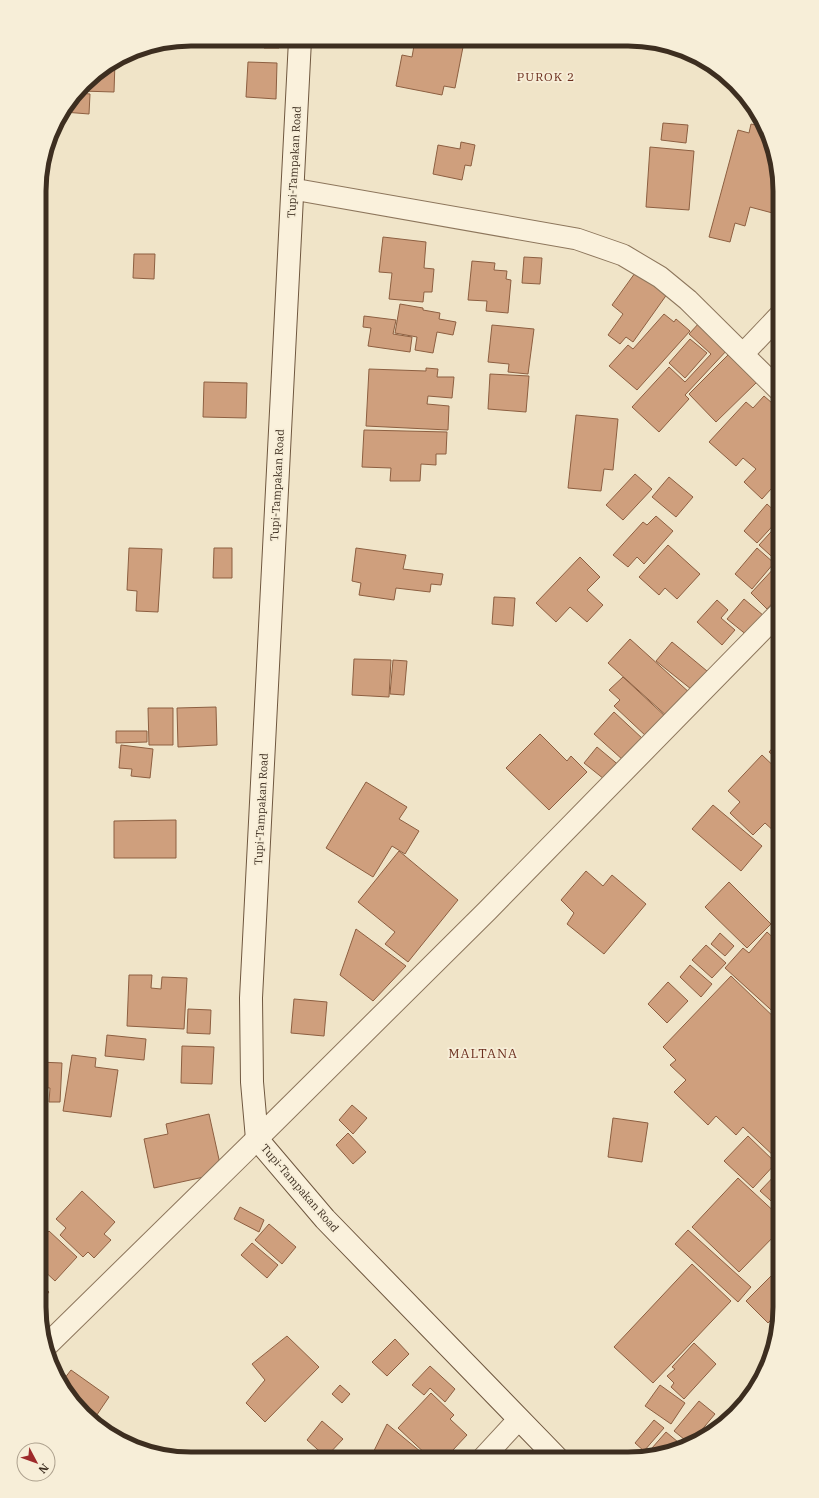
<svg xmlns="http://www.w3.org/2000/svg" width="819" height="1498" font-family="'IBM Plex Serif',serif">
<style>
.building{fill:#cf9f7d;stroke:#8d5f41}
.lines{fill:none;stroke-linecap:round;stroke-linejoin:round}
.minor-casing{stroke:#8d765c;stroke-width:23}
.tertiary-casing{stroke:#8d765c;stroke-width:24}
.secondary-casing{stroke:#6f573f;stroke-width:24}
.minor{stroke:#faf1dc;stroke-width:21}
.tertiary{stroke:#faf1dc;stroke-width:22}
.secondary{stroke:#faf1dc;stroke-width:22}
.labels{text-anchor:middle;dominant-baseline:central;stroke-width:3.5;stroke-linejoin:round;paint-order:stroke}
.street-label{font-size:11px;fill:#3d2e20;stroke:#f7eed8}
.neighbourhood-label{font-size:12px;letter-spacing:1px;fill:#6b2e1e;stroke:#f7eed8}
.quarter-label{font-size:13px;letter-spacing:1px;fill:#6b2e1e;stroke:#f7eed8}
.rim{fill:none;stroke:#3d2e20;stroke-width:5}
</style>
<rect width="100%" height="100%" fill="#f0e4c8"/>
<!-- building -->
<path class="building" d="M264,39L279,40V48H264Z
M415,40H426L463,47L455,88L444,86L442,95L396,86L402,55L412,57Z
M115,62L114,92L81,91L91,77Z
M248,62L277,63L276,99L246,97Z
M79,93L90,94L89,114L64,112Z
M663,123L688,125L686,143L661,140Z
M751,124L764,127L772,142L780,191V215L750,207L745,226L735,223L730,242L709,237L738,130L749,133Z
M461,142L475,145L471,166L465,165L462,180L433,174L438,145L460,149Z
M650,147L694,151L689,210L646,207Z
M383,237L426,242L424,268L434,269L432,292H424L423,302L389,299L392,273L379,272Z
M134,254H155L154,279L133,278Z
M524,257L542,258L540,284L522,283Z
M472,261L495,263L494,270L507,271L506,279L511,280L508,313L486,311L487,301L468,300Z
M635,273L646,281L650,275L670,290L633,342L626,337L620,344L608,335L623,314L612,305Z
M400,304L423,308V310L440,313L439,319L456,322L453,335L437,332L433,353L415,350L417,337L395,333Z
M664,314L674,322L676,319L690,331L637,390L609,366L628,345L633,349Z
M364,316L396,320L393,334L412,337L410,352L368,346L371,328L363,327Z
M700,322L729,348L685,395L689,399L659,432L632,407L669,367L685,382L711,354L689,334Z
M492,325L534,329L528,374L508,372L509,364L488,362Z
M690,339L707,353L685,378L669,363Z
M730,353L758,381L716,422L689,394Z
M426,368L438,369L437,377H454L452,398L428,396L427,404L449,406L448,430L366,426L369,369L426,371Z
M490,374L529,376L526,412L488,409Z
M204,382L247,383L246,418L203,417Z
M764,396L780,410V479L762,499L744,482L756,469L743,458L736,466L709,442L746,402L753,408Z
M576,415L618,419L613,470L604,469L601,491L568,488Z
M364,430L447,432L446,454H436V465L421,464L420,481H390L391,468L362,467Z
M635,474L652,489L623,520L606,505Z
M669,477L693,497L676,517L652,497Z
M767,504L780,516V518L757,543L744,531Z
M656,516L673,531L644,564L637,557L628,567L613,555L643,522L647,525Z
M780,522V564L759,545Z
M668,545L700,574L677,599L665,588L659,595L639,577Z
M129,548L162,549L158,612L136,611L137,591L127,590Z
M214,548H232V578H213Z
M356,548L406,555L403,569L443,574L441,585L431,584L430,592L396,588L394,600L359,595L361,583L352,581Z
M757,548L774,563L752,589L735,574Z
M580,557L600,577L587,590L603,605L587,622L570,607L556,622L536,603Z
M777,565L780,568V595L767,609L751,593Z
M494,597L515,598L513,626L492,624Z
M744,599L764,616L748,636L727,619Z
M717,600L728,610L721,618L735,630L722,645L697,622Z
M630,639L691,694L669,718L608,663Z
M672,642L707,671L691,689L656,661Z
M354,659L391,660L389,697L352,695Z
M393,660L407,661L404,695L390,694Z
M780,669V686L771,677Z
M623,677L666,717L647,737L614,706L620,700L609,690Z
M216,707L217,745L178,747L177,708Z
M148,708H173V745H149Z
M614,712L643,739L623,760L594,734Z
M116,731H147V742L116,743Z
M540,734L567,761L571,756L587,772L549,810L506,768Z
M780,740V761L769,752Z
M121,745L153,749L150,778L131,776L132,769L119,768Z
M597,747L621,767L609,783L584,763Z
M762,755L780,772V828L776,833L765,823L753,835L730,813L740,802L728,791Z
M366,782L407,807L399,819L419,831L405,854L392,846L373,877L326,848Z
M713,805L762,846L741,871L692,829Z
M176,820V858H114V821Z
M399,851L458,900L408,962L385,944L395,932L358,902Z
M586,871L603,886L612,875L646,904L604,954L567,924L574,913L561,900Z
M729,882L771,924L747,948L705,907Z
M780,885V897L774,891Z
M356,929L406,966L373,1001L340,975Z
M767,932L780,944V1018L725,968L743,948L749,953Z
M720,933L734,946L725,956L711,944Z
M706,945L726,963L712,978L692,960Z
M690,965L712,984L701,997L680,977Z
M129,975H152L151,988L161,989L162,977L187,978L184,1029L127,1026Z
M731,976L780,1023V1154L776,1158L743,1127L736,1135L716,1116L708,1125L674,1092L686,1080L670,1065L676,1060L663,1047Z
M668,982L688,1001L667,1023L648,1004Z
M39,991H43L40,1015H39Z
M294,999L327,1002L324,1036L291,1033Z
M188,1009L211,1010L210,1034L187,1033Z
M107,1035L146,1039L144,1060L105,1056Z
M182,1046L214,1047L212,1084L181,1083Z
M72,1055L96,1058L95,1067L118,1070L111,1117L63,1111Z
M39,1062L62,1063L60,1102H49L50,1088L39,1087Z
M352,1105L367,1118L353,1134L339,1120Z
M209,1114L222,1173L154,1188L144,1139L168,1134L166,1124Z
M613,1118L648,1123L642,1162L608,1157Z
M348,1133L366,1152L353,1164L336,1145Z
M748,1136L776,1163L753,1188L724,1161Z
M780,1170V1209L760,1191Z
M738,1178L780,1217V1230L739,1272L692,1227Z
M82,1191L115,1222L104,1234L111,1240L94,1258L88,1252L83,1257L60,1235L66,1228L56,1219Z
M240,1207L264,1220L259,1232L234,1219Z
M269,1224L296,1247L282,1264L255,1240Z
M688,1230L751,1287L738,1302L675,1244Z
M49,1231L77,1257L55,1281L39,1266V1241Z
M252,1243L278,1265L267,1278L241,1255Z
M780,1243V1261L771,1253Z
M692,1264L731,1301L653,1383L614,1347Z
M780,1267V1311L768,1323L746,1301Z
M39,1283L49,1292L39,1304Z
M287,1336L319,1367L265,1422L246,1403L265,1380L252,1364Z
M395,1339L409,1354L387,1376L372,1362Z
M694,1343L716,1364L684,1399L671,1387L674,1383L667,1376L675,1369L672,1367Z
M430,1366L455,1389L445,1402L430,1388L424,1395L412,1385Z
M71,1370L109,1397L92,1422L65,1391L61,1383Z
M340,1385L350,1394L342,1403L332,1394Z
M660,1385L685,1403L671,1424L645,1406Z
M431,1393L454,1415L450,1419L467,1435L453,1450L460,1456L458,1459L430,1458L398,1428Z
M699,1401L715,1414L690,1444L674,1431Z
M654,1420L664,1428L644,1451L635,1443Z
M322,1421L343,1439L326,1457L307,1440Z
M387,1424L421,1452L416,1458H373L371,1457Z
M666,1432L684,1447L677,1451L645,1456Z"/>
<g class="lines">
<!-- minor casing -->
<g class="minor-casing">
<path id="minor" d="M293,189L577,239L623,255L660,277L688,300L780,391
M743,354L780,315
M257,1139L487,911L780,612
M482,1459L519,1419"/>
</g>
<!-- tertiary casing -->
<g class="tertiary-casing">
<path id="tertiary" d="M46,1346L257,1139"/>
</g>
<!-- secondary casing -->
<g class="secondary-casing">
<path id="secondary" d="M300,40L251,998L252,1082L257,1139L325,1219L558,1459"/>
</g>
<!-- minor -->
<use href="#minor" class="minor"/>
<!-- tertiary -->
<use href="#tertiary" class="tertiary"/>
<!-- secondary -->
<use href="#secondary" class="secondary"/>
</g>
<g class="labels">
<!-- street labels -->
<g class="street-label">
<text transform="translate(294 162) rotate(-87)">Tupi-Tampakan Road</text>
<text transform="translate(277 485) rotate(-87)">Tupi-Tampakan Road</text>
<text transform="translate(261 809) rotate(-87)">Tupi-Tampakan Road</text>
<text transform="translate(300 1188) rotate(49)">Tupi-Tampakan Road</text>
</g>
<!-- neighbourhood labels -->
<g class="neighbourhood-label">
<text x="546" y="76">PUROK 2</text>
</g>
<!-- quarter labels -->
<g class="quarter-label">
<text x="483" y="1053">MALTANA</text>
</g>
</g>
<!-- crop -->
<path d="M0 0H819V1498H0ZM191 46H628A145 145 0 0 1 773 191V1307A145 145 0 0 1 628 1452H191A145 145 0 0 1 46 1307V191A145 145 0 0 1 191 46Z" fill="#f7eed8" fill-rule="evenodd"/>
<path class="rim" d="M191 46H628A145 145 0 0 1 773 191V1307A145 145 0 0 1 628 1452H191A145 145 0 0 1 46 1307V191A145 145 0 0 1 191 46Z"/>
<!-- north arrow -->
<g transform="translate(36 1462) rotate(131)"><circle r="19" fill="#f7eed8" stroke="#ada18e"/>
<path d="M0-3L7 15L0 10L-7 15Z" fill="#9e2a2b"/>
<text y="-6" font-size="11" font-weight="bold" text-anchor="middle" fill="#3d2e20">N</text>
</g>
</svg>
